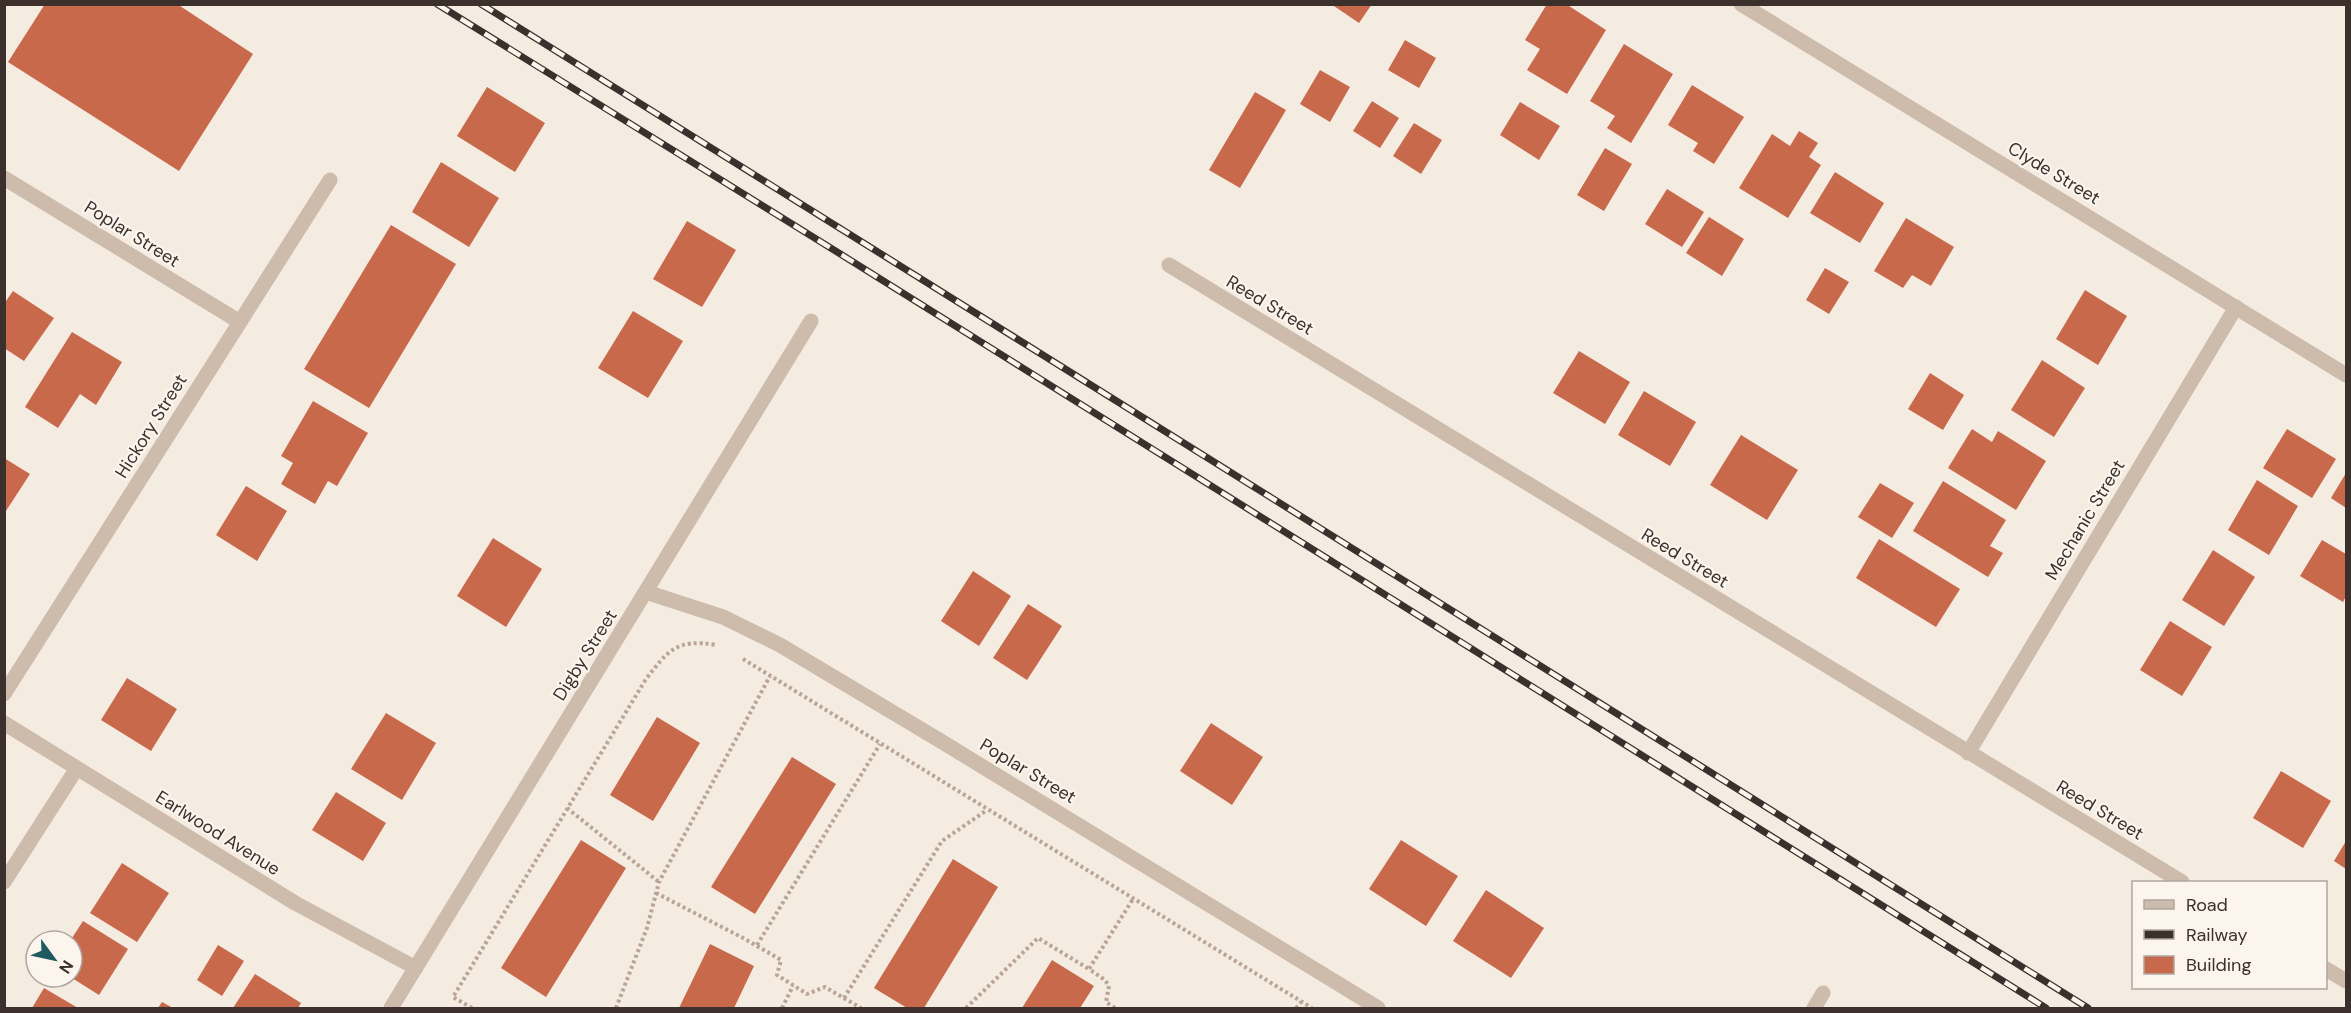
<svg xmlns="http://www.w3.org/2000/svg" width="2351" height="1013" font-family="'DM Sans',sans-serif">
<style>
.building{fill:#c8694b}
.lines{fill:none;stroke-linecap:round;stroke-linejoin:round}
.path{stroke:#b9a596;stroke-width:4;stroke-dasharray:3 3;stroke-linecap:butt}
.street{stroke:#cdbbac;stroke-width:15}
.rail-casing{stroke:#3b302b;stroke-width:7}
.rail{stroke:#fbf5ee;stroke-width:4.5;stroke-dasharray:14;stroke-linecap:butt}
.labels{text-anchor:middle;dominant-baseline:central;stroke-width:4.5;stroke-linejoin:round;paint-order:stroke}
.street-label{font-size:18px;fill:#3b302b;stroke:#fbf5ee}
</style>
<rect width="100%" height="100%" fill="#f4ebe1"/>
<!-- building -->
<path class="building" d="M45,4H177L253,54L179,171L8,62Z
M1331,4H1372L1359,23Z
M1547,4H1566L1606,30L1567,94L1527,70L1540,49L1525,40Z
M1405,40L1436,58L1419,88L1388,70Z
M1624,44L1673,74L1631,143L1607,128L1615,116L1590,101Z
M1320,70L1350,87L1330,122L1300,104Z
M1692,85L1744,117L1714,164L1693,151L1698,143L1668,125Z
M487,87L545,123L515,172L457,136Z
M1255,92L1286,110L1240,188L1209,170Z
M1372,101L1399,118L1380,148L1353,131Z
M1520,102L1560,126L1539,160L1500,135Z
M1414,123L1442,140L1421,174L1393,156Z
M1799,131L1818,143L1809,157L1821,165L1788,218L1739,188L1772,134L1790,146Z
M1605,148L1632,164L1604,211L1577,195Z
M441,162L499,198L469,247L412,212Z
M1835,172L1884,203L1860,243L1810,213Z
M1667,189L1704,212L1682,247L1645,224Z
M1709,217L1744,239L1722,276L1686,253Z
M1906,218L1954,247L1931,286L1912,275L1903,288L1874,271Z
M687,221L736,250L702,307L653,279Z
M391,225L456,264L369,408L304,369Z
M1825,268L1849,282L1829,314L1806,300Z
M2085,290L2127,316L2098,365L2056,339Z
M13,291L54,318L24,361L4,348V304Z
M633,311L683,341L648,398L598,368Z
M72,332L122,362L96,405L80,394L58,428L25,407Z
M1579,351L1630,382L1605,424L1553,393Z
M2042,360L2085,388L2054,437L2011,410Z
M1930,373L1964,395L1943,430L1908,409Z
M1644,391L1696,422L1670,466L1618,435Z
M313,401L368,433L337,486L328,481L315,504L281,484L293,463L281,456Z
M1972,429L1992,442L1998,431L2046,461L2016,510L1948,468Z
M2287,429L2336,459L2312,498L2263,468Z
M1741,435L1798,470L1767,520L1710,485Z
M4,458L30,474L4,514Z
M2346,473V508L2331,498Z
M2257,480L2298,506L2269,555L2228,530Z
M1943,481L2006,520L1990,546L2003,553L1988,577L1913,531Z
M1880,483L1914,503L1892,538L1858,517Z
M246,486L287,511L257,561L216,535Z
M493,538L542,569L506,627L457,596Z
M1879,539L1960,589L1936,627L1856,578Z
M2322,540L2346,554V596L2343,602L2300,576Z
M2213,550L2255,577L2224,626L2182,600Z
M973,571L1011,596L979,646L941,621Z
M1028,604L1062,626L1027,680L993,658Z
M2170,621L2212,647L2182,696L2140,670Z
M127,678L177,709L151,751L101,720Z
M386,713L436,743L402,800L351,769Z
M657,717L700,743L653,821L610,795Z
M1211,723L1263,757L1232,805L1180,771Z
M792,757L836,784L755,914L711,887Z
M2281,771L2331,801L2303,848L2253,818Z
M336,792L386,823L363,861L312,830Z
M581,840L626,868L546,997L501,968Z
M1401,840L1458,876L1426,926L1369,889Z
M2346,841V869L2334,861Z
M953,859L998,887L924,1008H907L874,988Z
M122,863L169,893L137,942L90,913Z
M1486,890L1544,928L1511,978L1453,941Z
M83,921L128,949L99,995L72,978L70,941Z
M710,944L754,966L734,1008H679Z
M218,945L244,961L222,996L197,980Z
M1052,960L1094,986L1080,1008H1022Z
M255,974L301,1003L298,1008H233Z
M44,988L78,1008H32Z
M162,1002L173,1008H158Z"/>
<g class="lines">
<!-- path -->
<path class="path" d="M743,659L1312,1008
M567,808L659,882
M656,893L745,939L781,960L777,975L807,994L825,987L861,1008
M757,945L880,744
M844,998L942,841L987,810
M472,1008L453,997L646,679C668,651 676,638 716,645
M616,1008L647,928L659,882L770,676
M782,1008L793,986
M966,1008L1038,938L1089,969
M1115,1008L1106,1002L1109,986L1105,980L1089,969L1133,899
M1296,1008L1301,1002"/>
<!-- street -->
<path class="street" d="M1741,4L2346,375
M4,178L240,322
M1169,265L2182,882
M646,592L723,617L780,645L939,740L1378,1008
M4,694L330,180
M4,723L295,903L416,968
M1968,753L2236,307
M4,882L77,768
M2326,969L2346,981
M391,1008L811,321
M1814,1008L1823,993"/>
<!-- rail casing -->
<g class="rail-casing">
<path id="rail" d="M437,4L842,255L2046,1008
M481,4L2088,1008"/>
</g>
<!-- rail -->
<use href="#rail" class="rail"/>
</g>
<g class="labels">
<!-- street labels -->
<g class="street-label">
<text transform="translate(2054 173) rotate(31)">Clyde Street</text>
<text transform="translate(132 234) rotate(32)">Poplar Street</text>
<text transform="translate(1270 305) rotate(31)">Reed Street</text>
<text transform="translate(151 426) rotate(-58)">Hickory Street</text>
<text transform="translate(2085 520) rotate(-59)">Mechanic Street</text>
<text transform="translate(1685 558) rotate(31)">Reed Street</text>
<text transform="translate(585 655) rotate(-58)">Digby Street</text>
<text transform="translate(1028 771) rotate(31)">Poplar Street</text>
<text transform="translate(2100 810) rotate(31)">Reed Street</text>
<text transform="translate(218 833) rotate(32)">Earlwood Avenue</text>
</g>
</g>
<!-- border -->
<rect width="2351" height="1013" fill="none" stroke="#3b302b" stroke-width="12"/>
<!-- legend -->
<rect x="2132" y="881" width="195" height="108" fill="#fbf5ee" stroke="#aea6a0" stroke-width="1.5"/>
<rect x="2144" y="900" width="30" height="9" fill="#cdbbac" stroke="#aea6a0" stroke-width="1.5"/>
<text x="2186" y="911" font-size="18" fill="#3b302b">Road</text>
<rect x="2144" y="930" width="30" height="9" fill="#3b302b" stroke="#aea6a0" stroke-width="1.5"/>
<text x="2186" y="941" font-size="18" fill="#3b302b">Railway</text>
<rect x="2144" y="956" width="30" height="18" fill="#c8694b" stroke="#aea6a0" stroke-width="1.5"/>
<text x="2186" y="971" font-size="18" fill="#3b302b">Building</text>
<!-- north arrow -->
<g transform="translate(54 959) rotate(123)"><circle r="28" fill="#fbf5ee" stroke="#aea6a0" stroke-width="1.5"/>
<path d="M0-4.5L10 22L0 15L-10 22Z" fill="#1f5a5e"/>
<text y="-9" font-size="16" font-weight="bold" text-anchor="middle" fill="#3b302b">N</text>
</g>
</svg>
